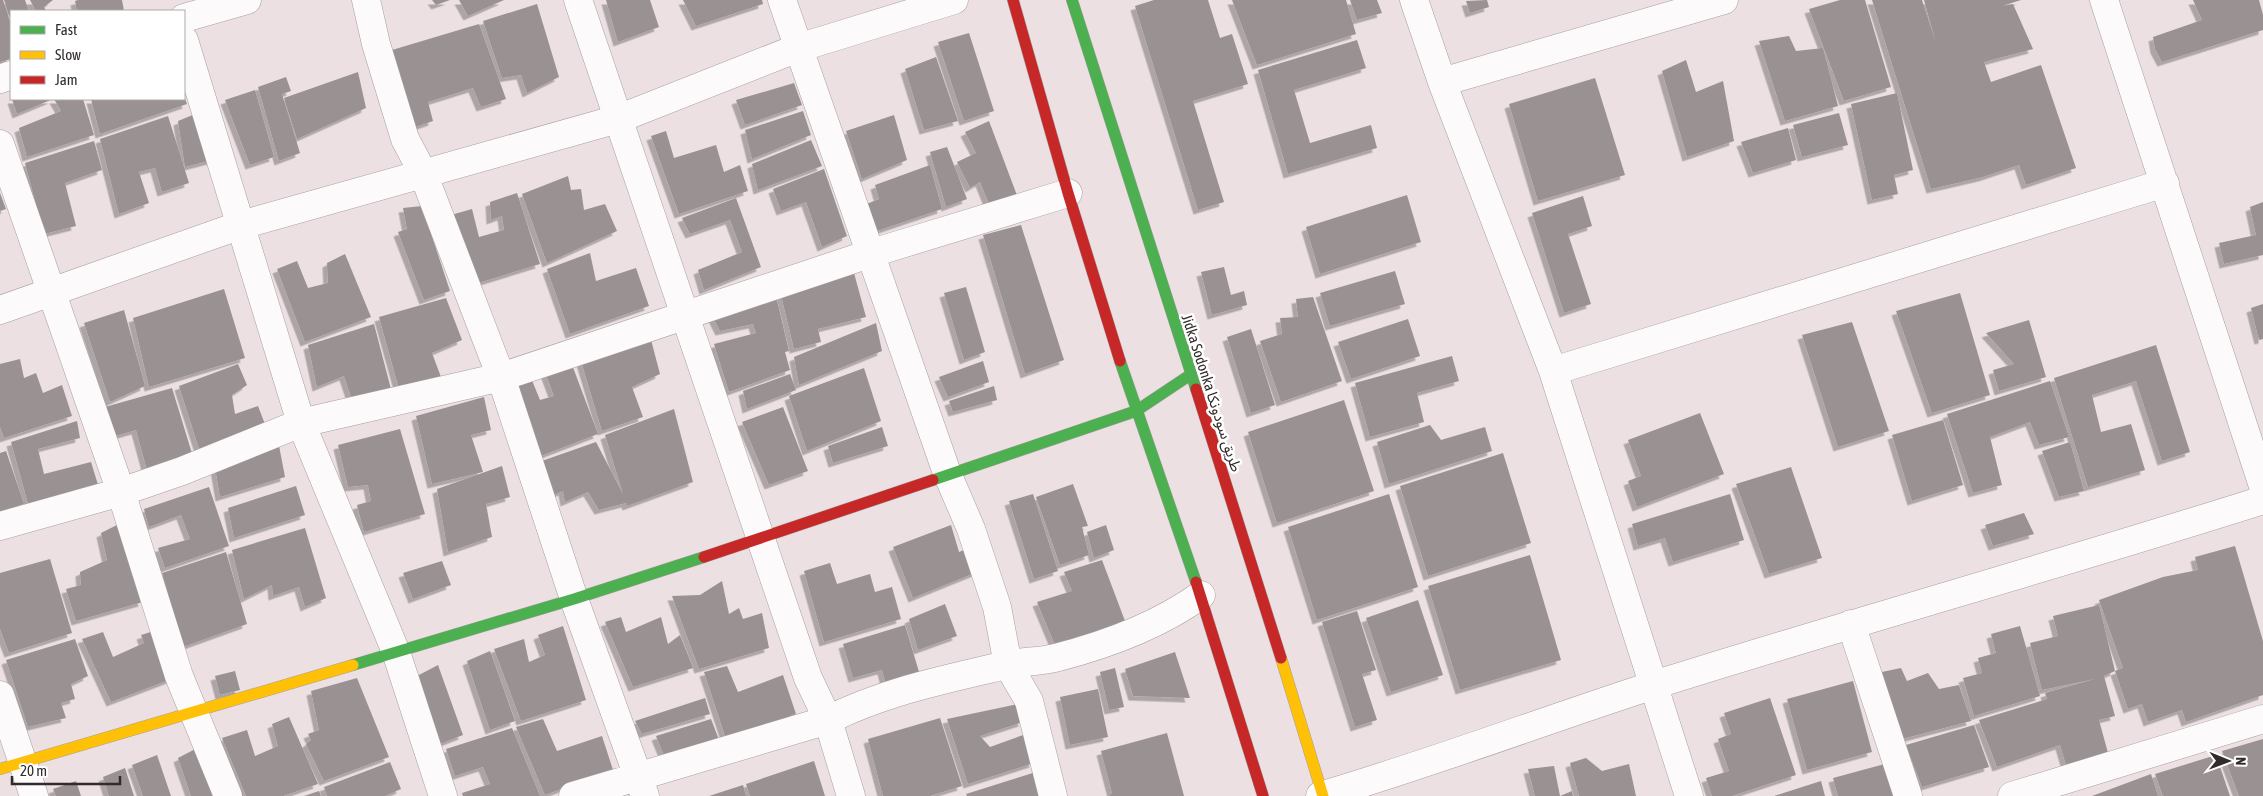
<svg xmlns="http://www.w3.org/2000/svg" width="2263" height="796" font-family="'Asap Condensed','Noto Sans Arabic',sans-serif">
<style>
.building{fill:#9a9192;filter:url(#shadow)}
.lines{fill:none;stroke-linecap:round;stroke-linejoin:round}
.street-casing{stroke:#a79fa0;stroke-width:29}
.fast-casing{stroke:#a79fa0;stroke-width:12}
.slow-casing{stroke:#a79fa0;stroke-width:12}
.jam-casing{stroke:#a79fa0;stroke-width:12}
.street{stroke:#fcfafb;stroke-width:28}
.fast{stroke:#4caf50;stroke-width:11}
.slow{stroke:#ffc107;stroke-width:11}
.jam{stroke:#c62828;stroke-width:11}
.labels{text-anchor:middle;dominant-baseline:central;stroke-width:5;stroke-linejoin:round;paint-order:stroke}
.street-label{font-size:15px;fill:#322a2b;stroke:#fff}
</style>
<defs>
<filter id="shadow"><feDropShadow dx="-4.5" dy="4.5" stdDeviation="0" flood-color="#0004"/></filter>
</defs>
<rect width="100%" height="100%" fill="#ece0e2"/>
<!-- building -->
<path class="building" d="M0,0H3L11,24V59L0,62Z
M4,0H25L29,11H11V21Z
M30,0H53L44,7L46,11H36Z
M78,0H122L124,11H77L75,1Z
M432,0H450L436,5Z
M459,0H504L468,16Z
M606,0H650L659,27L618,42Z
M683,0H762L763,4L696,26Z
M1154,0H1208L1220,38L1232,34L1248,84L1193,101L1224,202L1198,210L1135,6Z
M1232,0H1346L1356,34L1257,65Z
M1350,0H1377L1382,13L1357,20Z
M1487,0L1489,7L1470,13L1466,1Z
M1840,0H1865L1891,87L1844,101L1809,9Z
M1872,0H1922L1936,43L1924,0H2021L2002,6L2013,4L2033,49L1984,62L1991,82L2041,65L2076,168L2026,185L2019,165L1983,177L1931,189Z
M2193,0H2259L2263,15V30L2162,62L2155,49L2153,37L2202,20Z
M537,4L559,77L527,93L521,75L502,78L483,21Z
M479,24L506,99L481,107L473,88L428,102L433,121L404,131L382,53Z
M969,33L994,111L964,121L938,42Z
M1789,36L1796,51L1823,48L1838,106L1785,121L1759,41Z
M1357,40L1366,68L1294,90L1310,143L1371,125L1377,148L1288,174L1258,70Z
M936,57L958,121L924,130L905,69Z
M1686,60L1696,92L1723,81L1734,141L1687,157L1662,71Z
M358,72L366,108L297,139L284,98Z
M286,77L291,91L282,94L300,153L279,161L258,87Z
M1595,78L1625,175L1538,201L1509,104Z
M794,83L802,105L745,125L736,100Z
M255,90L274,157L250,165L225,100Z
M1897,93L1913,170L1894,175L1898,194L1872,200L1851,104Z
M12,99H53L17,114Z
M54,99H83L94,135L27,157L19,128L61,111Z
M91,99H185L187,104L100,134Z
M803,111L811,135L752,159L745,130Z
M200,112L212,160L185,167L178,121Z
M1839,113L1848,145L1802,157L1793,125Z
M894,115L907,160L862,179L846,131Z
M168,116L189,183L162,192L155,168L139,172L149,203L119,214L100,139Z
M989,121L1018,198L991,209L980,182L970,188L957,162L976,153L965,132Z
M1788,128L1796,160L1753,173L1741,142Z
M666,131L674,158L716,145L724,172L740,165L748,191L679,214L651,136Z
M811,140L822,166L758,190L752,164Z
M94,141L102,170L65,183L76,226L44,234L25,163Z
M947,147L967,199L946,207L930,152Z
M930,165L942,209L874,232L864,205L879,199L875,185Z
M824,169L847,236L822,247L806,202L781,211L773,189Z
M568,176L571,190L581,189L584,210L605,204L617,231L547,263L522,194Z
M0,193L6,209L0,211Z
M517,193L540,264L475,284L451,215L472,209L479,237L504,230L502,216L491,220L490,202Z
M1407,195L1421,242L1320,274L1306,227Z
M1583,196L1592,226L1568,234L1591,304L1564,313L1532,213Z
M736,198L761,267L704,290L698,270L742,252L730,220L690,234L682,218Z
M2263,202V255L2224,264L2219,243L2256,235L2250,207Z
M422,206L450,291L424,300L398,232L407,229L403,208Z
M1021,225L1064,360L1025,374L983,235Z
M590,253L596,281L636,268L649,306L570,334L547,269Z
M345,254L371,317L305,342L277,269L297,261L308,288L328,283L327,263Z
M1224,267L1231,295L1244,291L1247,305L1212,315L1201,272Z
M1395,271L1405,304L1330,326L1320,293Z
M854,273L866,317L818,329L821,342L794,349L781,295Z
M966,287L985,352L964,360L944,293Z
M224,289L245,358L149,387L133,318Z
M1960,293L1990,395L1932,413L1896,311Z
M776,296L789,351L785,352L790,370L729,392L714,344L756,333L753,324L720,331L713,317Z
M1313,297L1342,381L1281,402L1260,341L1282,334L1280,318L1298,317L1296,299Z
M446,298L462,340L432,353L441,377L399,389L379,317Z
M2263,304V339L2259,340L2251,308Z
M124,310L145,386L110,402L84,323Z
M1408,319L1420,356L1351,379L1338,342Z
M2029,320L2046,377L1999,391L1993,370L2014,364L1986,333Z
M1852,322L1889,431L1838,447L1802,335Z
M876,323L882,351L799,385L794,357Z
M374,324L392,393L353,403L344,376L317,387L308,345Z
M1251,329L1275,405L1251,413L1227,337Z
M650,336L660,374L632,387L643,417L602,431L581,361Z
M2156,345L2190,452L2162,461L2136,381L2092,395L2101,432L2131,424L2145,470L2088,487L2054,378Z
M1452,356L1459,381L1417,393L1424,422L1370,437L1355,383Z
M20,359L24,378L36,373L43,393L62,385L72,416L4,438L0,427V364Z
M983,361L989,382L948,397L939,377Z
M571,362L598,434L533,459L509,386L531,378L540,400L554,396L545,372Z
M238,364L247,385L232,395L235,414L258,406L268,432L202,458L179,386Z
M864,368L881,421L807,451L789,396Z
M790,374L796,390L747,409L743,391Z
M2050,381L2069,437L2039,445L2030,422L1990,437L2002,485L1973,493L1947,414Z
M994,386L997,400L953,412L949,401Z
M172,388L194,460L148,474L136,430L112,437L105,407Z
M484,397L491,430L471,435L483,472L432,484L416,416Z
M1344,400L1374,491L1277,523L1248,432Z
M783,407L808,471L769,485L742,422Z
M674,409L693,482L627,506L626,503L599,510L588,492L565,502L563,491L547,498L536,463L596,442L623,494L605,435Z
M1700,413L1724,474L1637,507L1628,481L1641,476L1628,440Z
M1943,420L1963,485L1912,501L1892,435Z
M77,421L80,438L38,449L44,474L91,462L99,488L29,507L11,442Z
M1430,425L1441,440L1485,427L1492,451L1389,484L1377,442Z
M882,427L888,446L833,463L828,446Z
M400,429L425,514L364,532L357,505L371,501L368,485L348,487L338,445Z
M277,435L285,477L220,497L214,461Z
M2070,442L2084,491L2059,497L2042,451Z
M6,451L24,504L0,512V453Z
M1503,453L1531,543L1428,576L1400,486Z
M502,466L510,497L486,504L492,537L448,552L437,489Z
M1791,467L1822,558L1769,574L1736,484Z
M1073,484L1088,526L1082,527L1089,555L1060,565L1036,497Z
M296,486L305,515L234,538L228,508Z
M209,487L229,546L165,568L158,548L190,539L181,515L149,527L144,509Z
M1033,494L1058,571L1034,579L1009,501Z
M1389,494L1418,587L1317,620L1288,527Z
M1730,494L1744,540L1673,562L1665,538L1638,546L1632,524Z
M2024,513L2034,534L1993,546L1985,525Z
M117,525L143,602L76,621L66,589L81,585L80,572L107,560L101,533Z
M951,525L959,552L971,547L977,572L913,598L893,547Z
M1106,525L1114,550L1094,558L1087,532Z
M305,528L326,598L305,607L299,587L273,596L272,585L244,599L232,550Z
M2235,546L2263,641V695L2186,722L2182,710L2148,722L2142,704L2128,709L2115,671L2123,668L2099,600L2163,577L2198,570L2195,557Z
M226,552L247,624L183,647L162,573Z
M1530,555L1561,660L1460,690L1428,586Z
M50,559L72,633L9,653L0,629V573Z
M1102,560L1125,621L1057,650L1037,602L1072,591L1064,572Z
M442,561L451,585L413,599L403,573Z
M830,563L837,584L870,574L875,592L892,587L901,619L824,642L804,571Z
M722,581L729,614L739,608L743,619L762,613L769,648L699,669L672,596L700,595Z
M1418,600L1443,675L1391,692L1366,618Z
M945,604L957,636L918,650L909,619Z
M2099,605L2115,671L2104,676L2115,716L2099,720L2108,753L2066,765L2060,745L1997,767L1979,720L2047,699L2045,693L2095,679L2042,690L2030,643L2058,636L2053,616Z
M1357,611L1376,670L1362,674L1377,720L1355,727L1322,622Z
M621,617L626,632L661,617L668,644L680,635L693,668L633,687L605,622Z
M905,625L922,682L888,693L882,670L853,678L843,644Z
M563,626L586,700L521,721L494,649L524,639L529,662L545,655L538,635Z
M2020,626L2040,696L1974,716L1963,678L1982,673L1978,658L1996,653L1991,634Z
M157,630L174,678L111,702L82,639L103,632L113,657L144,643L141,635Z
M75,639L88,676L71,684L75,699L61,703L66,718L28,727L6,660Z
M490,651L515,721L490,730L467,661Z
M1175,652L1190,698L1133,696L1125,669Z
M438,665L463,735L440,744L417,676Z
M727,666L738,692L783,675L796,714L726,739L704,672Z
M1115,668L1124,707L1109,710L1100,672Z
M1901,668L1907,681L1928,673L1939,689L1959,685L1971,721L1902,739L1877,673Z
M235,671L240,690L220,695L215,676Z
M357,678L389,757L324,781L306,744L311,740L308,734L319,730L311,691Z
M1853,681L1872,752L1807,770L1787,699Z
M1098,689L1108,737L1070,745L1060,697Z
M705,698L710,714L642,734L635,721Z
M1770,698L1796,775L1732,796H1712L1706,778L1729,771L1718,739L1731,734L1724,713Z
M1018,704L1023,722L980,736L990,747L1026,734L1034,763L968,784L947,719Z
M289,717L318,784L283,796H246L222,738L247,730L255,756L278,746L272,724Z
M940,718L962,786L930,796H883L868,739Z
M543,719L557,751L602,736L613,770L545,795L516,727Z
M711,719L721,745L668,765L656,736Z
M1974,725L1989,767L1922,787L1906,745Z
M512,728L540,796H463L462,793L490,784L483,767L455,776L446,749Z
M1167,733L1184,796H1109L1112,793L1101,751Z
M2263,739V796H2239L2222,751Z
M201,746L219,796H191L178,758Z
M157,755L171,796H143L132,765Z
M2216,755L2230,796H2163L2155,774Z
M1586,758L1602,771L1629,764L1636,796H1579L1570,763Z
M814,761L825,796H750L746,784Z
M390,762L401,789L385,796H327L324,787Z
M1892,762L1901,796H1838L1833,778Z
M1554,766L1560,796L1572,791L1573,796H1535L1528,769Z
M125,768L134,796H109L103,777Z
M1036,772L1044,796H967L966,794Z
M2151,774L2158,796H2092Z
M76,781L81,796H56L53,789Z
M1821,781L1825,796H1774Z
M743,785L746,796H709Z
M319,791L321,796H304Z"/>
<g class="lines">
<!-- street casing -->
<g class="street-casing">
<path id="street" d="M366,0L376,44L405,139L423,173L501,377L574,599L645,796
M578,0L808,678L828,720L851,796
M782,0L947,473L971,529L997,607L1008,665L1029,701L1053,796
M1414,0L1442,82L1553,371L1689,796
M2104,0L2263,486
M184,18L247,0
M184,40L301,423L396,652L443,796
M0,79L11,75
M1442,82L1724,0
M0,144L121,492L179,676L228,796
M0,310L241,225L618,119L798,48L954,0
M1553,371L2165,183
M0,526L121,492L182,471L301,423L501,377L872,253L1068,193
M1851,624L1908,796
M0,695L34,796
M573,796L828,720C883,692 946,679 1006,665C1022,661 1039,662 1055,658C1106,645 1158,626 1201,595
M1320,796C1432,763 1543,721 1654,685C1857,621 2061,564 2263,500
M2012,796L2263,719"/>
</g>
<!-- fast casing -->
<g class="fast-casing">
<path id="fast" d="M1072,0L1196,389
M1120,361L1196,582
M933,480L1136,411L1190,375
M353,665L574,599L704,557"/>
</g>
<!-- slow casing -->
<g class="slow-casing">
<path id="slow" d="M1281,658L1323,796
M0,769L353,665"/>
</g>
<!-- jam casing -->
<g class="jam-casing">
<path id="jam" d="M1013,0L1068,193L1120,361
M1196,389L1281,658
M704,557L933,480
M1196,582L1263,796"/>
</g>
<!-- street -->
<use href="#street" class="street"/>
<!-- fast -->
<use href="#fast" class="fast"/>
<!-- slow -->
<use href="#slow" class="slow"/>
<!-- jam -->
<use href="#jam" class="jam"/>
</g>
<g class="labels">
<!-- street labels -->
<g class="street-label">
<text transform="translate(1212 393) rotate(72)">Jidka Sodonka طريق سودونكا</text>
</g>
</g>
<!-- legend -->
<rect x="10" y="10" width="175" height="90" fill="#ffffff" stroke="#adaaaa"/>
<rect x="20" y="26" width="25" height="8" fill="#4caf50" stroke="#adaaaa"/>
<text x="55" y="35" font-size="15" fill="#322a2b">Fast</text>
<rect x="20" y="51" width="25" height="8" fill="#ffc107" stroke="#adaaaa"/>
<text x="55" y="60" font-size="15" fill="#322a2b">Slow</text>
<rect x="20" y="76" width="25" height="8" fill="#c62828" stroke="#adaaaa"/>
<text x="55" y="85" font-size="15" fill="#322a2b">Jam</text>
<!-- north arrow -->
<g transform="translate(2228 761) rotate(91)" stroke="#ffffff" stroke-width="4" paint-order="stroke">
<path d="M0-4L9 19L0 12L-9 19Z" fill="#322a2b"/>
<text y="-8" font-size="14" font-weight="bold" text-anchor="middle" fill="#322a2b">N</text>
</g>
<!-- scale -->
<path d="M12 776v8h108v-8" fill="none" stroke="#322a2b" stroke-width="2.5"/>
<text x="20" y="776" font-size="15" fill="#322a2b" stroke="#ffffff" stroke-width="4" paint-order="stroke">20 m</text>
</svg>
